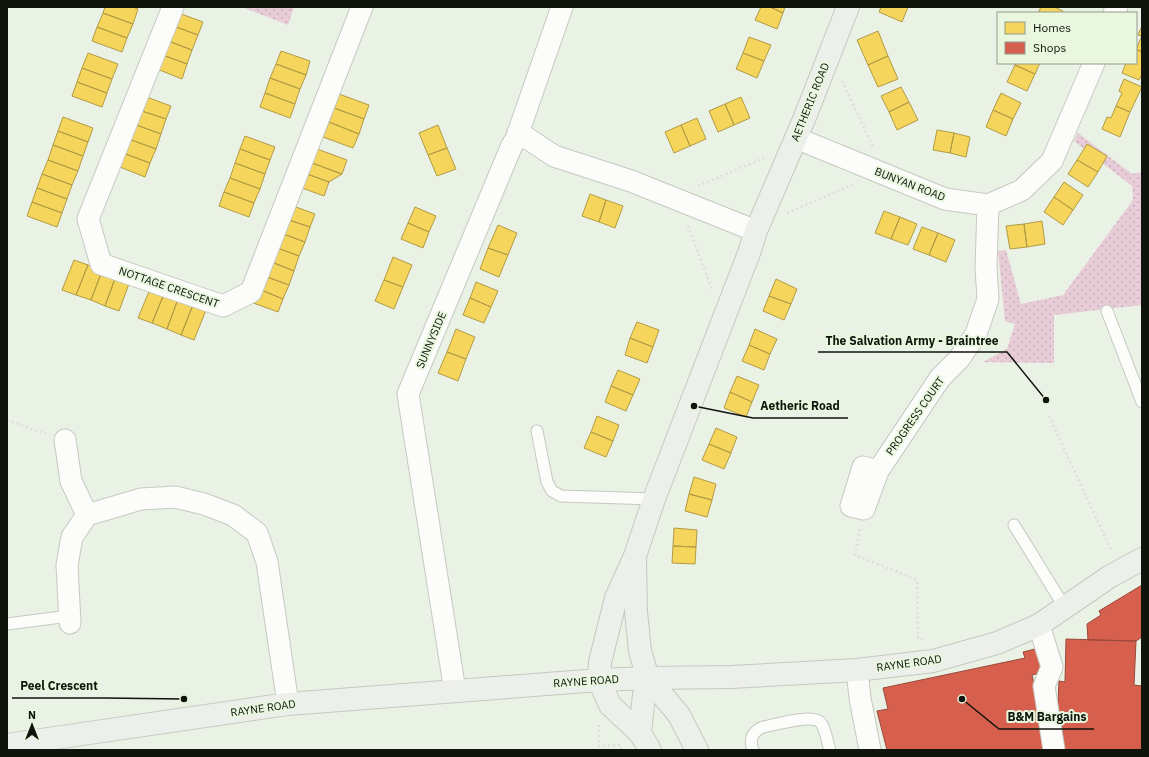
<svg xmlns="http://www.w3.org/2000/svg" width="1149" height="757" font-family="'IBM Plex Sans',sans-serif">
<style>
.garden{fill:url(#garden-dots)}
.homes{fill:#f6d55c;stroke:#b19b44}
.shops{fill:#d6604d;stroke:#9a493a}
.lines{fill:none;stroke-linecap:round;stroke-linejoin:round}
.lane-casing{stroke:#c5cac0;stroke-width:13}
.street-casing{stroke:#c5cac0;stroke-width:23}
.secondary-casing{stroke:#c5cac0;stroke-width:24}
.path{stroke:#dcdfdb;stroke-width:2.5;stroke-dasharray:2 3;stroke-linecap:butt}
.lane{stroke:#fcfdfb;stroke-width:11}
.street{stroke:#fcfdfb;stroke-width:21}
.secondary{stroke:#edefea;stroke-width:22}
.labels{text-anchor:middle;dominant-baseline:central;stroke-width:4;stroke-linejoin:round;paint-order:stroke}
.street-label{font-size:11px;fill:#0f140c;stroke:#e9f7df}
.leader{fill:none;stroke:#0f140c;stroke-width:1.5}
.callout-dot{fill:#0f140c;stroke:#e9f7df;stroke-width:1.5}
.callout-label{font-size:12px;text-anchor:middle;font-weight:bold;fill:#0f140c;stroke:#e9f7df;stroke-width:4;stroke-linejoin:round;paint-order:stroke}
</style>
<defs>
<pattern id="garden-dots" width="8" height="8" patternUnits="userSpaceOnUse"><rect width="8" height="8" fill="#e8cdd8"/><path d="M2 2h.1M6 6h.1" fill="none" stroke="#c6afb8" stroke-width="1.8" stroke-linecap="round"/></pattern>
</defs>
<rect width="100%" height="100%" fill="#eaf1e5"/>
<!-- garden -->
<path class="garden" d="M242,7H294L288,25Z
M1078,133L1132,174L1142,172V305L1054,315V363L983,362L1007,349L1015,324L1005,321L998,251L1006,250L1021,304L1063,295L1133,200L1132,186L1074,141Z"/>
<!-- homes -->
<path class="homes" d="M105,7H133L138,9L133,24L103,13Z
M761,7H770L783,13L777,29L755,20Z
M770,7H785L783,13Z
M881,7H908L902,22L879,12Z
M1041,7H1054L1063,11V13H1038Z
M173,11L203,22L198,35L168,24Z
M103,13L133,24L127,38L97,27Z
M168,24L198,35L192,50L163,39Z
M1142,26V52L1136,49L1142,36L1138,35Z
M97,27L127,38L122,52L92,41Z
M878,31L888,56L868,65L857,40Z
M749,37L771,45L764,61L743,53Z
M163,39L192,50L187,64L157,53Z
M1136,49L1142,52V74L1139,80L1122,73L1126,63H1136Z
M281,51L310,61L306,75L276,64Z
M88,53L118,64L112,79L82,68Z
M157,53L187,64L182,79L152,67Z
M743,53L764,61L757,78L736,69Z
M888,56L898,79L878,87L868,65Z
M1016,63H1040L1035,74L1015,65Z
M276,64L306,75L300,89L270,78Z
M1015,65L1035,74L1027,91L1007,82Z
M82,68L112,79L107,93L77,82Z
M270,78L300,89L295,104L265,93Z
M1124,79L1142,87L1130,112L1116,106L1122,93L1119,91Z
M77,82L107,93L102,107L72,96Z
M901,87L909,102L889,112L881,96Z
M265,93L295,104L290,118L260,107Z
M1001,93L1021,103L1013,119L993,110Z
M339,94L369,105L364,119L334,108Z
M141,95L171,106L166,119L136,109Z
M741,97L750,118L734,125L725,104Z
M909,102L918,120L897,130L889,112Z
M725,104L734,125L718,132L709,111Z
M1116,106L1130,112L1120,137L1102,129L1107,117L1111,118Z
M334,108L364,119L359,134L329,122Z
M136,109L166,119L161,134L131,123Z
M993,110L1013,119L1006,136L986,127Z
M63,117L93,128L88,142L58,131Z
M697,118L706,139L690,146L681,125Z
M329,122L359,134L353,148L323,137Z
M131,123L161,134L156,149L126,138Z
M438,125L447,148L428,155L419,133Z
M681,125L690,146L674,153L665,132Z
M937,130L954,133L950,153L933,150Z
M58,131L88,142L83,156L53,145Z
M954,133L970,137L966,157L950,153Z
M245,136L275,147L270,160L240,149Z
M126,138L156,149L150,163L120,152Z
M1087,144L1107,156L1098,172L1077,160Z
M53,145L83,156L78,171L48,160Z
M447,148L456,169L437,176L428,155Z
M240,149L270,160L265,174L235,163Z
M317,149L347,160L342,174L312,163Z
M120,152L150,163L145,177L115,165Z
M48,160L78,171L72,185L42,174Z
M1077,160L1098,172L1088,187L1068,174Z
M235,163L265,174L260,189L230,178Z
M312,163L342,174L329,182L299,171Z
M299,171L329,182L324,196L294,185Z
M42,174L72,185L67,199L37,188Z
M230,178L260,189L254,203L224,192Z
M1064,182L1083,195L1073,210L1054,197Z
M37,188L67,199L62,213L32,202Z
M224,192L254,203L249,217L219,206Z
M590,194L606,200L599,222L582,216Z
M1054,197L1073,210L1063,225L1044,212Z
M606,200L623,206L615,228L599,222Z
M32,202L62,213L57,227L27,216Z
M285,203L315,214L310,227L280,217Z
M415,207L436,216L429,232L408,223Z
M884,211L900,217L891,239L875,233Z
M280,217L310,227L305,242L275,231Z
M900,217L917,224L908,245L891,239Z
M1042,221L1045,244L1027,247L1024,224Z
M408,223L429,232L423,248L401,239Z
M1024,224L1027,247L1010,249L1006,226Z
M498,225L517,233L508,255L488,248Z
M922,227L938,233L929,255L913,249Z
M275,231L305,242L299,256L269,245Z
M938,233L955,240L946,262L929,255Z
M269,245L299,256L294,271L264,259Z
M488,248L508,255L499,277L480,269Z
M393,257L412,265L403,287L384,280Z
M264,259L294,271L289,285L259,274Z
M74,260L88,265L76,295L62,290Z
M88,265L102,271L91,300L76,295Z
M102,271L116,276L105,306L91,300Z
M259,274L289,285L283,299L254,287Z
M116,276L130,281L119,311L105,306Z
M776,279L797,289L791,304L769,296Z
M384,280L403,287L394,309L375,301Z
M476,282L498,291L491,307L470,298Z
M254,287L283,299L278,312L248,301Z
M150,289L164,294L152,323L138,318Z
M164,294L178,299L167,329L152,323Z
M769,296L791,304L784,320L763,311Z
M470,298L491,307L484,323L463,315Z
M178,299L193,305L181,335L167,329Z
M193,305L206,310L194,340L181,335Z
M637,322L659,330L653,347L630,338Z
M456,329L475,337L466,359L447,352Z
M755,329L777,339L770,354L749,345Z
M630,338L653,347L647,363L625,355Z
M749,345L770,354L764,370L742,361Z
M447,352L466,359L458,381L438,373Z
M618,370L640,379L633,395L611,386Z
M737,376L759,385L752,402L730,392Z
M611,386L633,395L626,411L605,402Z
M730,392L752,402L746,417L724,408Z
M597,416L619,425L613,441L591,432Z
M716,428L737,437L731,453L709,444Z
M591,432L613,441L606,457L584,448Z
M709,444L731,453L724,469L702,460Z
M694,477L716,484L712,500L689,494Z
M689,494L712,500L707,517L685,511Z
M674,528L697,530L696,547L673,546Z
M673,546L696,547L695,564L672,563Z"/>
<!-- shops -->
<path class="shops" d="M1142,585V637L1136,641L1088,640L1087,624L1101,615L1099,611Z
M1066,639L1136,641L1134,685L1142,686V750H1062L1063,727L1057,726L1059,681L1065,682Z
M1043,647L1048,671L1032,675L1049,750H887L877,711L888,709L883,688L1025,658L1023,652Z"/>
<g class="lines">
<!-- lane casing -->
<g class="lane-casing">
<path id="lane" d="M1107,311L1142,402
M537,431L547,482L552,491L561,496L654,499
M1014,525L1065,608
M7,624L69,616
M753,750C749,739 752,732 763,727C775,725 813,713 821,723C826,730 827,742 830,750"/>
</g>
<!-- street casing -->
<g class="street-casing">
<path id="street" d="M173,7L88,219L101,264L223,306L251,292L362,7
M1114,13L1117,7
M518,132L554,156L631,181L756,231
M796,138L945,199L988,205L1022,190L1052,161L1094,63
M65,440L71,481L87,515
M878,471L863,467L851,506L864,509L878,471L940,378L959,359L976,334L988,299L986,267L988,205
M70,623L67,565L72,537L87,515L141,499L175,497L204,504L233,515L257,533L267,562L288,704
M1039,625L1052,667L1044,686L1054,750
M857,670L860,698L870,750
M455,691L408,394L512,145L516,139L562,7"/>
</g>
<!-- secondary casing -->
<g class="secondary-casing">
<path id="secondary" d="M635,561L636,612L640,651L648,678L679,715L697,750
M640,733L644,695L648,678
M7,745L288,704L599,680L648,678L731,677L857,670L933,661L997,643L1039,625L1109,577L1142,559
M650,750L640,733L610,705L599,680L600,662L616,598L635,556L654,499L749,253L756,231L805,117L848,7"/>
</g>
<!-- path -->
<path class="path" d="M842,81L873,147
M698,186L764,158
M787,213L854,184
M688,226L712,289
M1049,416L1112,552
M7,420L46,434
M860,529L855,555L917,580L918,639H924
M599,725V746L620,745L621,750"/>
<!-- lane -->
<use href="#lane" class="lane"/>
<!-- street -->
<use href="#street" class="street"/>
<!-- secondary -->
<use href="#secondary" class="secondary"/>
</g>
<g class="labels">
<!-- street labels -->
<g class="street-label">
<text transform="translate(810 102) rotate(-68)">AETHERIC ROAD</text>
<text transform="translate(910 184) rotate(21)">BUNYAN ROAD</text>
<text transform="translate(169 287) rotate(19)">NOTTAGE CRESCENT</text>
<text transform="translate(431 340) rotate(-67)">SUNNYSIDE</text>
<text transform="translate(915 416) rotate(-55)">PROGRESS COURT</text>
<text transform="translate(909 663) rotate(-8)">RAYNE ROAD</text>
<text transform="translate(586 681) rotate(-4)">RAYNE ROAD</text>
<text transform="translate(263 708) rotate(-8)">RAYNE ROAD</text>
</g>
</g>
<!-- callouts -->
<path class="leader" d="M1046 400L1007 352H818M694 406L753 418H848M184 699L105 698H12M962 699L999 729H1094"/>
<g class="callout-dot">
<circle cx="1046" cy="400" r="4"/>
<circle cx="694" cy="406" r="4"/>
<circle cx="184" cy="699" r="4"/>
<circle cx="962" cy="699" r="4"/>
</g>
<g class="callout-label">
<text x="912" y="345">The Salvation Army - Braintree</text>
<text x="800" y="410">Aetheric Road</text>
<text x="59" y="690">Peel Crescent</text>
<text x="1047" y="721">B&amp;M Bargains</text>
</g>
<!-- border -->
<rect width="1149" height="757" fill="none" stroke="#0f140c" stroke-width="16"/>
<!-- legend -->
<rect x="997" y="12" width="140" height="52" fill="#e9f7df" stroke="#929c8b"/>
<rect x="1005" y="22" width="20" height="12" fill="#f6d55c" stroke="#929c8b"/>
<text x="1033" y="32" font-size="12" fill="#0f140c">Homes</text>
<rect x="1005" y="42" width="20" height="12" fill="#d6604d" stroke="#929c8b"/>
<text x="1033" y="52" font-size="12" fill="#0f140c">Shops</text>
<!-- north arrow -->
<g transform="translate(32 725)" stroke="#e9f7df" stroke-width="3" paint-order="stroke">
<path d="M0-3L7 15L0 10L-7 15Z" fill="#0f140c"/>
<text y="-6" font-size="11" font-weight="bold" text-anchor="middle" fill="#0f140c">N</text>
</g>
</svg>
